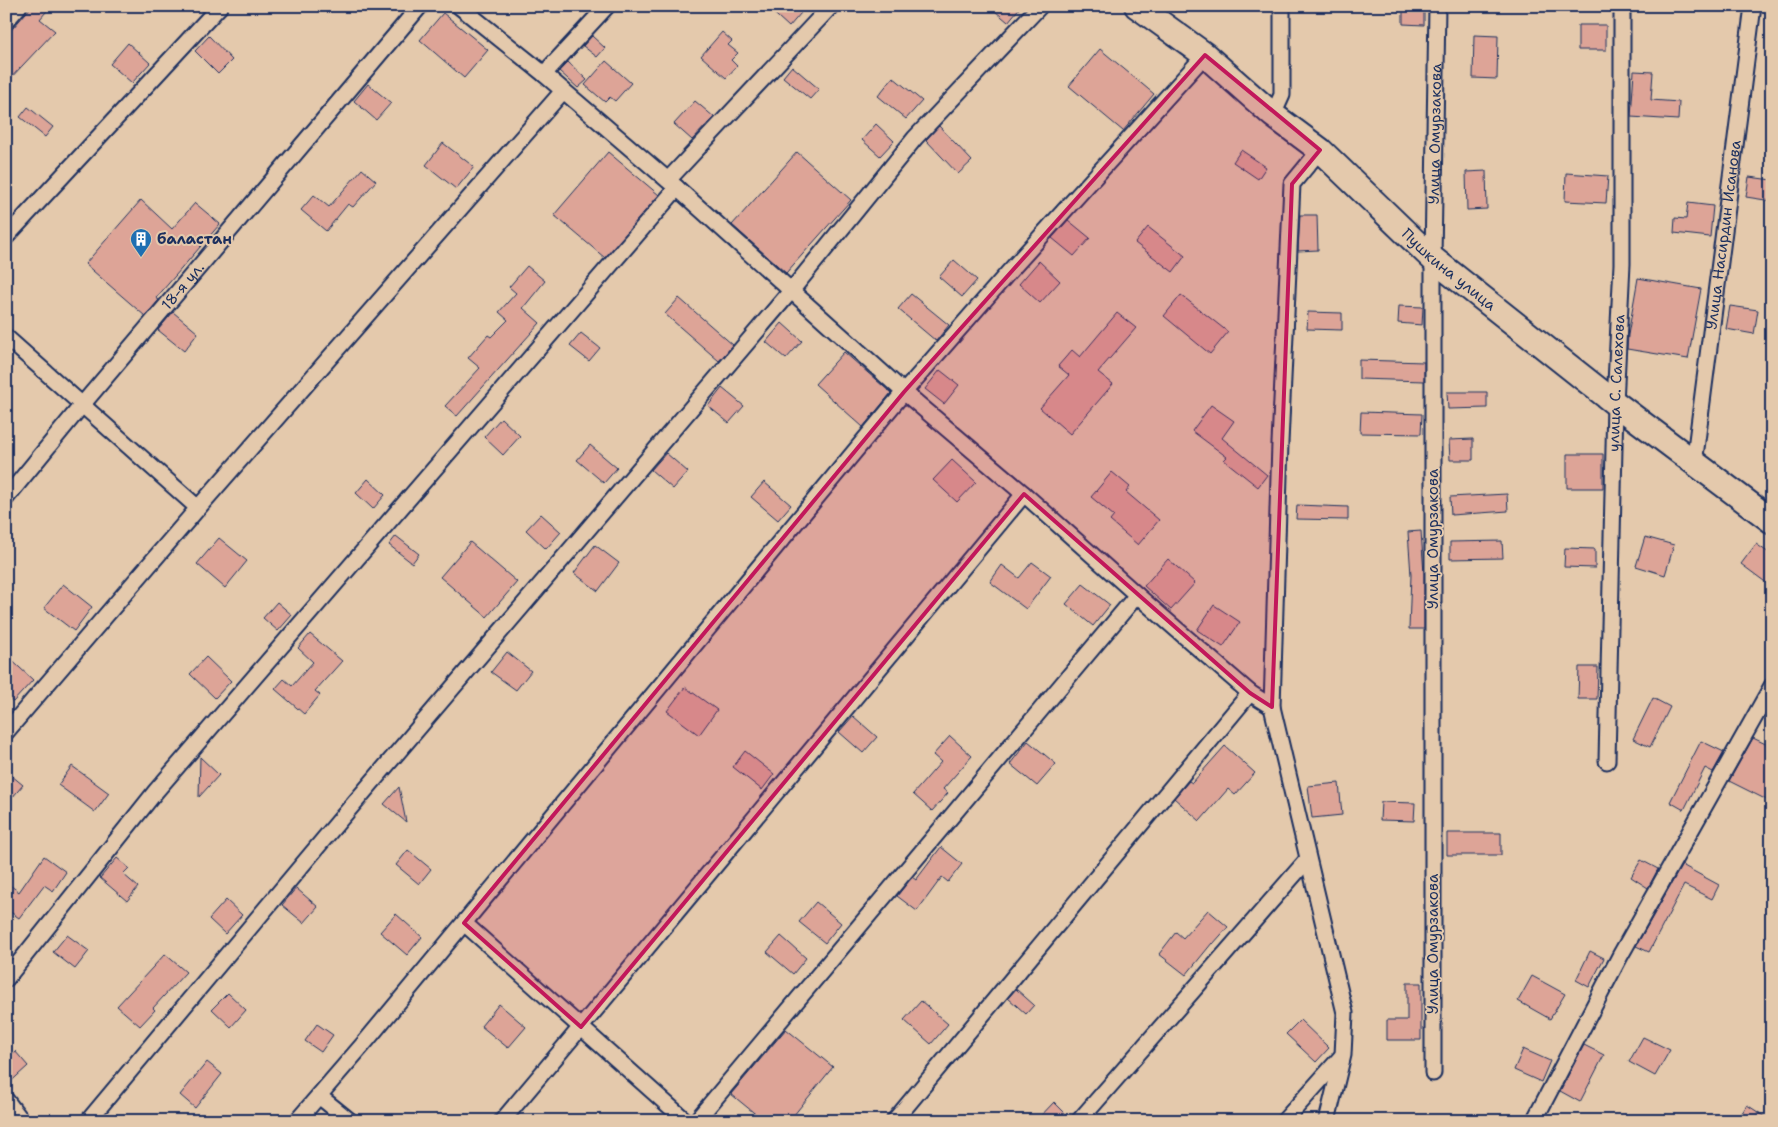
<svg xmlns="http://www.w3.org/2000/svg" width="1778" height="1127" font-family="'Shantell Sans',sans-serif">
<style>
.building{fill:#dda497;stroke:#1b2f5e}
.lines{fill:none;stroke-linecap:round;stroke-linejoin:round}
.minor-casing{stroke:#1b2f5e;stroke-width:19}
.trunk-casing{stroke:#1b2f5e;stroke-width:28}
.minor{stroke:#e4c9ac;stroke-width:15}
.trunk{stroke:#e4c9ac;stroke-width:24}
.marked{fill:#c2185b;fill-opacity:0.2;stroke:#c2185b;stroke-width:4;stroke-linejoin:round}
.labels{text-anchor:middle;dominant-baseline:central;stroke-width:4;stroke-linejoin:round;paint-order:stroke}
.street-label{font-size:15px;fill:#1b2f5e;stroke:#e4c9ac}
.poi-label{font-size:15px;font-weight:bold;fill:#1b2f5e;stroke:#e4c9ac;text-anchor:start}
</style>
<rect width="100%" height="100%" fill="#e4c9ac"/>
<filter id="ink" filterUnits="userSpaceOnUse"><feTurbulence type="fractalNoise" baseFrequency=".02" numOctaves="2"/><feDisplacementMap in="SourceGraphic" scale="10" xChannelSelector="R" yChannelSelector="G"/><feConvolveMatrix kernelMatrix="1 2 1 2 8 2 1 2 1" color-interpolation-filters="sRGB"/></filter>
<g filter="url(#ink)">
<!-- building -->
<path class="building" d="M32,6H51L40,19L55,31L6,83V36Z
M766,6H794L801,13L789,27Z
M989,6H1021L1008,22Z
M1403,6H1424V25L1403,24Z
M443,13L488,50L464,78L420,40Z
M1578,25H1606V50H1578Z
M722,32L732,41L728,45L738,53L731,60L737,66L726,78L701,56Z
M1474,35L1498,36L1497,79L1473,78Z
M209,36L232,60L218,74L195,51Z
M592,36L605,48L597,57L583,46Z
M128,43L150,63L132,83L110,64Z
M1100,49L1154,94L1123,131L1069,86Z
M606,61L631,83L615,101L610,97L605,102L585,85Z
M568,62L587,80L578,88L559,71Z
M792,66L819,89L810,99L783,77Z
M1634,71L1653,72L1651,100L1679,102L1678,120L1631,117Z
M893,77L922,101L906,119L878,96Z
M368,84L391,103L376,120L354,101Z
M695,101L714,117L692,140L674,124Z
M28,107L53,127L45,137L20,117Z
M876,124L894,141L880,156L862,140Z
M939,126L972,161L958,174L926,140Z
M443,143L474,167L456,189L426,165Z
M1241,150L1266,167L1258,179L1233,162Z
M608,152L659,195L605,258L554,215Z
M797,152L851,200L786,273L732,225Z
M362,169L376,181L353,207L348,204L326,231L301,210L314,195L329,207Z
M1486,171L1487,209L1467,210L1466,172Z
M1566,173L1608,176L1606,203L1565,201Z
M1749,177L1772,180V201L1746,197Z
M141,200L172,229L195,203L220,224L156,298L159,300L145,316L85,264Z
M1688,203L1713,206L1710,237L1674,233L1675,218L1686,219Z
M1300,215H1317L1318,250L1298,251Z
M1068,220L1090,238L1074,256L1052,238Z
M1148,227L1185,256L1173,272L1135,243Z
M954,260L977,280L962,297L939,277Z
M1039,261L1060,281L1040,303L1019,284Z
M527,266L545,281L523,308L540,323L457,416L445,406L480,368L468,358L488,335L491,337L508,320L499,312L516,293L509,287Z
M1638,278L1701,289L1688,359L1627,349L1628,335Z
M911,294L949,325L936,341L898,309Z
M1181,295L1228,332L1210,354L1164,316Z
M679,298L733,345L719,361L665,314Z
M1399,306L1423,307L1422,325L1398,323Z
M1730,306L1758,310L1754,334L1726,329Z
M173,312L198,333L184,351L158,330Z
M1308,312L1342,313V330L1307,329Z
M1117,313L1136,328L1098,372L1113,384L1070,434L1040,408L1069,375L1058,366L1072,350L1080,357Z
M782,323L802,341L786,359L766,342Z
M581,333L600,348L589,361L570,346Z
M844,352L891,393L863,427L815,384Z
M1359,360L1424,362V381L1359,379Z
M940,370L959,385L944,404L925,389Z
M722,388L744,406L729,423L708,406Z
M1447,392H1487V408L1448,409Z
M1211,405L1234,421L1222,438L1267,475L1258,487L1224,460L1227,457L1192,431Z
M1361,412L1422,414L1421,434L1360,433Z
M501,418L520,436L503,455L484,437Z
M1473,439V460H1450L1449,440Z
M590,445L617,468L604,483L577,460Z
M666,453L688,472L673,489L651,470Z
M1567,454H1603V488H1567Z
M952,460L976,482L957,502L933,480Z
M1112,472L1130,487L1126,492L1159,520L1138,545L1110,521L1114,516L1091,497Z
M368,479L385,495L373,509L356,493Z
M764,482L791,505L778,520L751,497Z
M1507,494L1508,511L1451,515L1450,497Z
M1297,505L1348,507V520L1296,519Z
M541,514L561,532L546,549L526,530Z
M1421,531L1424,574V629H1409L1411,575L1408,532Z
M396,536L419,554L412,563L389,545Z
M1645,537L1674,545L1665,575L1636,566Z
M219,538L247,561L225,588L197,564Z
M1502,541L1503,558L1450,559V542Z
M470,542L517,582L487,617L440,577Z
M1756,544L1772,555V587L1741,564Z
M595,545L619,563L598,591L574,573Z
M1565,548L1595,549V568L1564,567Z
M1168,559L1195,583L1171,610L1144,586Z
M1032,562L1051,576L1026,609L990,582L1002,565L1019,578Z
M63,584L92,607L74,631L44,608Z
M1083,584L1110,605L1093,626L1066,604Z
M277,602L292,615L278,631L263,618Z
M1214,605L1240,622L1223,647L1197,630Z
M310,634L342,661L315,691L320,695L304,714L275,689L284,679L292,686L313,662L298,648Z
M507,652L531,671L516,690L491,672Z
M6,655L33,680L13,702L6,696Z
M206,657L231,681L215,698L190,674Z
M1579,667H1598L1597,699H1578Z
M685,687L717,710L699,735L667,711Z
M1653,698L1670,707L1650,747L1633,739Z
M853,716L877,737L863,753L839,732Z
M950,736L972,756L943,789L948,793L932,811L913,794L941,762L933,755Z
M1753,738L1772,747V792L1767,800L1729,781Z
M1028,741L1056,764L1037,786L1010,764Z
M1701,741L1724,752L1713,772L1705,768L1684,810L1670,802Z
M1225,746L1255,773L1235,795L1228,789L1200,821L1174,798L1189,781L1192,783Z
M745,751L774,774L762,790L733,767Z
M200,757L219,775L199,797Z
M72,766L109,793L95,812L58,785Z
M6,771L23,785L6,805Z
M1339,783L1342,815L1312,818L1308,786Z
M399,787L406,822L384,804Z
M1381,802L1415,803L1414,821L1380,820Z
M1447,833H1501V855H1447Z
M941,847L962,864L948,882L942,877L917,911L897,896L912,877L916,880Z
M408,850L431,869L419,884L396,865Z
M44,856L66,872L53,891L44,885L19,918L6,909V882L19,892Z
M117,858L129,868L123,874L138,887L127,901L100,878Z
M1641,860L1658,869L1648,888L1631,877Z
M1682,865L1719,885L1712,899L1684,885L1649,952L1636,946Z
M296,888L318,907L304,923L282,905Z
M226,900L242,915L225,934L209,919Z
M816,902L841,923L825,943L799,922Z
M1208,910L1228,927L1213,944L1212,943L1186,975L1159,954L1176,932L1183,938Z
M396,914L422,937L407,955L380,932Z
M67,935L89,951L75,969L53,952Z
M781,936L806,958L793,974L767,952Z
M1590,951L1604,958L1589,987L1576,980Z
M165,954L186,972L153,1008L155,1010L140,1026L117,1006Z
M1532,976L1565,994L1550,1019L1518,1001Z
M1407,983H1421V1040H1387V1020H1407Z
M1016,989L1034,1005L1026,1014L1008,998Z
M228,993L246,1010L231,1027L212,1009Z
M921,1001L948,1024L931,1044L904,1020Z
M499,1004L526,1027L508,1048L481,1026Z
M1300,1020L1329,1048L1316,1062L1286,1034Z
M317,1024L333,1035L321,1052L305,1041Z
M786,1029L833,1067L789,1121H764L731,1094Z
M1643,1037L1670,1050L1655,1076L1629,1062Z
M1584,1045L1604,1055L1580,1102L1560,1091Z
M1523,1049L1550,1061L1541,1082L1514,1070Z
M15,1051L28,1066L6,1086V1060Z
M207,1062L222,1074L195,1108L180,1095Z
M1054,1102L1070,1118V1121H1036Z
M1747,1105L1772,1121H1737Z"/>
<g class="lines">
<!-- minor casing -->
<g class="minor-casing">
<g id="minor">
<path d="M459,6L544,74L677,188L904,392L1024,494L1137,595L1250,693L1272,707"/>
<path d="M6,21L19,6"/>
<path d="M544,74L607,6"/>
<path d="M1273,115L1282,95V6"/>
<path d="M1320,150L1292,184L1280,443L1272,707L1345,1013L1343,1055L1327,1121"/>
<path d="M668,180L831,6"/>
<path d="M6,237L220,6"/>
<path d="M6,337L198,508"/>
<path id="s1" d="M1694,464L1753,6"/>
<path id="s2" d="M6,498L82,405L420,6"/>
<path d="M6,732L198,508L563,91"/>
<path id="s3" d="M1607,761L1615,403L1622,264V6"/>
<path d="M464,923L686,1121"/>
<path d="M6,979L156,791L677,188"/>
<path id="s4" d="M1433,1073V259L1437,6"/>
<path d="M319,1096L350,1121"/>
<path d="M6,1100L22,1121"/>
<path d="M88,1121L339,821L791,291L915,138L1040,6"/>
<path d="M297,1121L366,1041L904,392L1008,273L1205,55"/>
<path d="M502,1121L581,1027L1024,494"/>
<path d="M696,1121L1137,595"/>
<path d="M894,1121L1250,693"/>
<path d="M1079,1121L1307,860"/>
<path d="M1284,1121L1342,1056"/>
<path d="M1534,1121L1620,956L1772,686"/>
</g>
</g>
<!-- trunk casing -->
<g class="trunk-casing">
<g id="trunk">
<path id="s5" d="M1137,6L1205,55L1273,115L1320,150L1433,259L1615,403L1772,521"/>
</g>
</g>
<!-- minor -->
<use href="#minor" class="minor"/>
<!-- trunk -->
<use href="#trunk" class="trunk"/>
</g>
</g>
<!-- marked area -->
<path class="marked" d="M1205,55L1320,150L1292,184L1272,707L1250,693L1024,494L581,1027L464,923L904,392Z"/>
<!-- icons -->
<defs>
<g id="building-pin" transform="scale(1.125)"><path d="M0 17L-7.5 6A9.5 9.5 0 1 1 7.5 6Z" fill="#1f6fb2" stroke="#e4c9ac"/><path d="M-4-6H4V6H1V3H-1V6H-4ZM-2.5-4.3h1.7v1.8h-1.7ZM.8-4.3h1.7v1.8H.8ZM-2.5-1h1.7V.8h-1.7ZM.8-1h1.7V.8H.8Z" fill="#fff"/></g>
</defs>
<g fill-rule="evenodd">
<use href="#building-pin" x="141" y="239"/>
</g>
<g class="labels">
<!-- street labels -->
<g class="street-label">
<text stroke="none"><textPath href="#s4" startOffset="939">Улица Омурзакова</textPath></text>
<text stroke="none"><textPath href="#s1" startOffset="231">Улица Насирдин Исанова</textPath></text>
<text stroke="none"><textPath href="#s5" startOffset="409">Пушкина улица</textPath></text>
<text stroke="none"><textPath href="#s2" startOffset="276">18-я ул.</textPath></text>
<text stroke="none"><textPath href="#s3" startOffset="378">улица С. Салехова</textPath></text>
<text transform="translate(1433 539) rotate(-90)">Улица Омурзакова</text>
<text transform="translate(1433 944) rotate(-90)">Улица Омурзакова</text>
</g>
<!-- poi labels -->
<g class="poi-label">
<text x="157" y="239">баластан</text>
</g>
</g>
<!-- margin -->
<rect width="1778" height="1127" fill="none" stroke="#e4c9ac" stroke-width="25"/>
<rect x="12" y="12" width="1753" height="1102" fill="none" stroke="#1b2f5e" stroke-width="2" filter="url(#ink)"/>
</svg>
